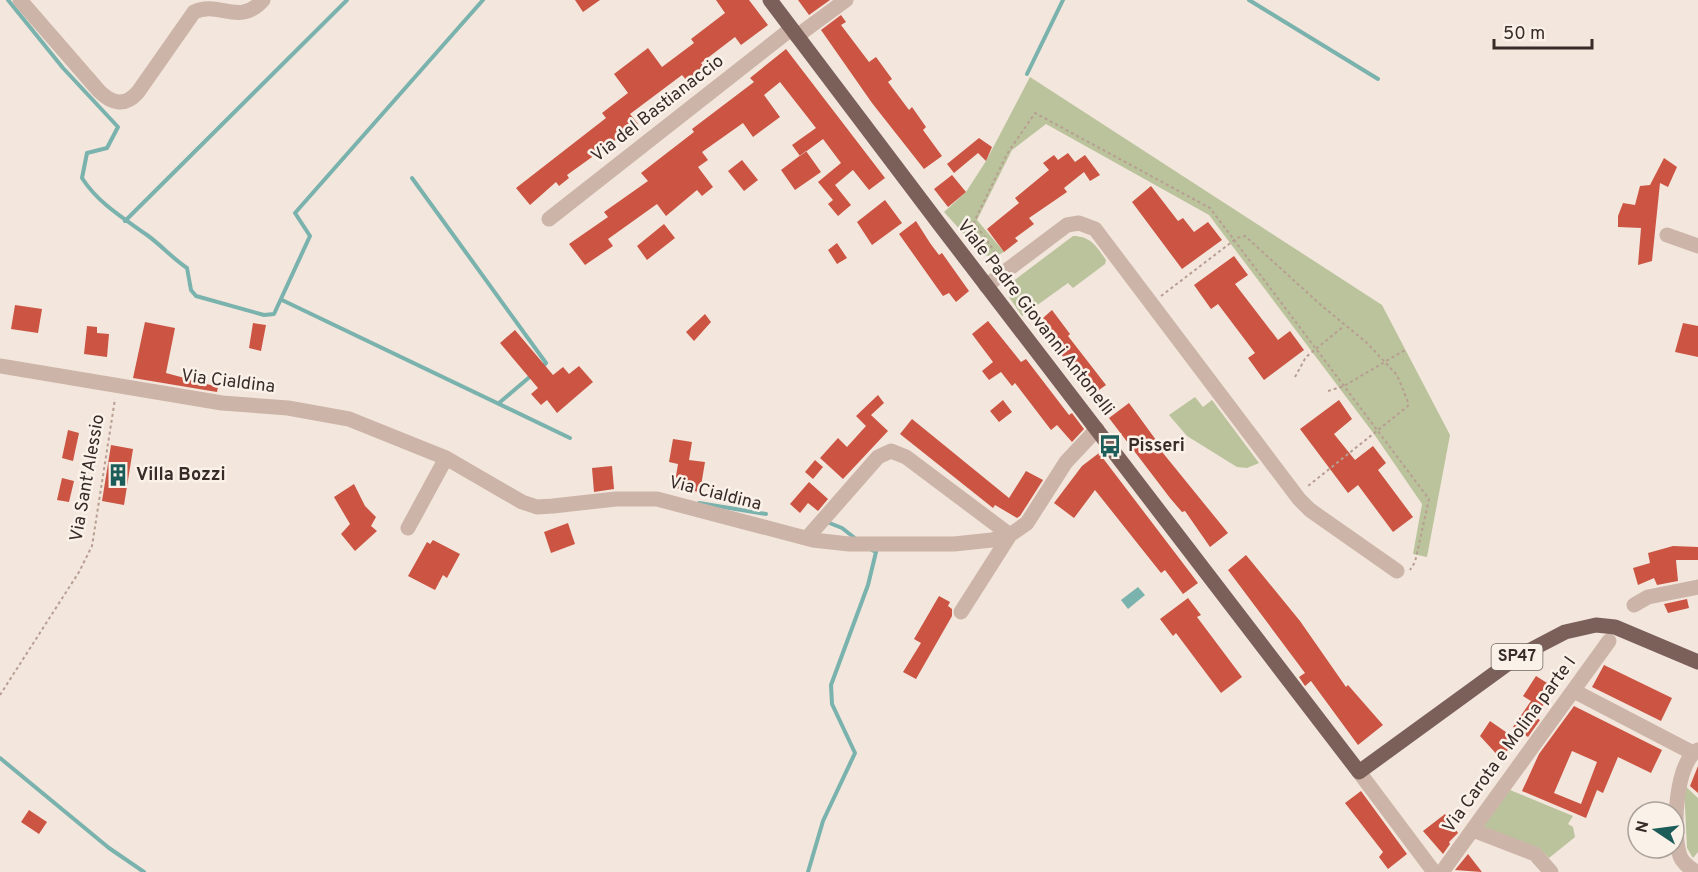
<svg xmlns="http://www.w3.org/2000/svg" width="1698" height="872" font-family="Overpass,sans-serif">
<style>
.green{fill:#bac39c}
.water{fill:#7ab2ad}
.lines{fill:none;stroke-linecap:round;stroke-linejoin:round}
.stream{stroke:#7ab2ad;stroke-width:4}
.building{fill:#cb5443;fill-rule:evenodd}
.path{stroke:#b89e92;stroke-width:2;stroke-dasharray:3 3;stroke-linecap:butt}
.minor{stroke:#ccb4a8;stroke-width:15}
.major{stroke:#7b6059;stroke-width:15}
.labels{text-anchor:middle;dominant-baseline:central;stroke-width:5;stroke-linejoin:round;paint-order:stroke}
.shield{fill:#faf1e9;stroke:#726662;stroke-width:1.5}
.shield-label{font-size:16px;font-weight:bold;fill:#382b28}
.street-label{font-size:18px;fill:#382b28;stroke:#faf1e9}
.poi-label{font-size:18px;font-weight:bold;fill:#382b28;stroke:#faf1e9;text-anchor:start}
</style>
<rect width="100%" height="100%" fill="#f3e6dc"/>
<!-- green -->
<path class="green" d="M1030,77L1382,305L1450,435L1427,557L1413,554L1422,504L1374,434L1209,215L1046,124L1012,150L977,220L1004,252L994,257L983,255L944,212L966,192L986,161Z
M1073,236C1091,236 1097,247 1106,260L1105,264L1073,288L1068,283L1022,316L1009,297L1008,285Z
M1195,397L1203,407L1212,400L1259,463L1247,468L1237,467L1187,436L1169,415Z
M1684,785L1698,798V852L1693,858L1687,848Z
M1510,790L1573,816L1568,824L1573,827L1575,837L1549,858L1539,848L1483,827Z"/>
<!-- water -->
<path class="water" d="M1138,587L1145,595L1128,609L1121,600Z"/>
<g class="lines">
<!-- stream -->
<path class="stream" d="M8,0L63,68L118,127L107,148L87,153L82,178C98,203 123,218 147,235C161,245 172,258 187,268L191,290L196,296L264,315L274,314L310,236L295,213L483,0
M1249,0L1378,79
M1027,74L1063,0
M412,178L546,363L541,368
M125,221L347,0
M282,300L570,438
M499,403L532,375
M699,503L766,514
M827,522L842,528L856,539
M0,758L109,848L144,872
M808,872L823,821L855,753L832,704L831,685L868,585L876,552L872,550"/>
</g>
<!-- building -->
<path class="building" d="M575,0H600L583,12Z
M716,0H749L768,25L741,45L735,37L701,63L706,70L689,83L682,75L630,114L638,124L567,175L569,178L559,186L556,182L530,205L516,188L606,118L602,113L628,93L614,74L648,48L662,67L694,43L691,39L725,13Z
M798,0H830L809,15Z
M841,15L846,22L841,25L869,62L876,57L892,79L888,82L909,110L912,107L926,127L923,130L942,156L924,169L872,103L821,30Z
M786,49L885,178L869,190L853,170L835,185L851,205L838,216L828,204L833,200L818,182L841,163L823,139L800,156L792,145L816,128L780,82L764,95L780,117L753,137L743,123L702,152L708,160L698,167L713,187L702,196L697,190L666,216L657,204L608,239L613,246L585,265L569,244L608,217L604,212L648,181L641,173L694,132L692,129L754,82L750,78Z
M979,138L992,147L986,161L978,153L954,173L947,164Z
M806,151L821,172L795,190L781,170Z
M1068,153L1075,162L1085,155L1100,175L1090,181L1084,172L1064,188L1067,192L1029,218L1034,224L1015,238L1018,241L1004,252L987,229L1019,203L1015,198L1049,170L1043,163L1054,155L1058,160Z
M1664,158L1677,167L1668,187L1660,183L1652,261L1638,265L1641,228L1618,227V216L1623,203L1635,205L1640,186L1650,185Z
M742,160L758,180L744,191L728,171Z
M952,175L966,192L948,207L934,189Z
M1151,186L1178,221L1183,218L1194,232L1208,222L1222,240L1182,269L1132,202Z
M885,200L902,223L872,245L857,222Z
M916,221L930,243L939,255L942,253L969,291L956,302L949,293L943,296L899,234Z
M664,224L675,238L647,260L637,246Z
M837,243L847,258L837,264L828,250Z
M1234,256L1248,275L1235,284L1278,340L1290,331L1304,350L1264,380L1248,358L1255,353L1218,304L1211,309L1194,285Z
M15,305L42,309L38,333L11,329Z
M1052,310L1070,334L1068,336L1106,385L1092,395L1040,326L1046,322L1043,318Z
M705,314L711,322L694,341L686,332Z
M988,321L1021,362L1026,359L1069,415L1072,413L1084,429L1072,442L1057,425L1051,430L1015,383L1012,386L1001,372L989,380L982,371L993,362L972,334Z
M145,322L175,328L166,373L218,387L217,392L133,378Z
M253,323L266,325L261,351L249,348Z
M1683,323L1698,326V357L1675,352Z
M87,326L97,327V333L109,334L107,357L84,354Z
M515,330L553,375L563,367L569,374L579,366L593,382L557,413L547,400L541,405L531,394L538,388L500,343Z
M878,395L884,403L871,415L888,431L843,479L820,458L838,438L847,447L866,426L856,416Z
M1003,400L1012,412L999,422L990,411Z
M1339,400L1352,419L1334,434L1355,460L1373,446L1386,463L1378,470L1413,517L1393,532L1358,485L1348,493L1300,429Z
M1129,403L1156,440L1154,442L1228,533L1210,547L1185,511L1182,512L1170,498L1109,418Z
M912,419L1009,498L1026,471L1043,480L1020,516L1017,518L995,505L993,508L900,434Z
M68,430L79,433L73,461L62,458Z
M673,439L692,442L689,460L705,462L700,492L674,488L678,464L669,462Z
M111,445L133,449L124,505L102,501Z
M1099,453L1198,583L1183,594L1165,570L1161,573L1095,490L1074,518L1054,503L1082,466Z
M815,460L823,467L813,479L805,472Z
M612,466L614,489L594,492L592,468Z
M62,478L74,481L69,502L57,500Z
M809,482L828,499L818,511L808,503L800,513L790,504Z
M354,484L365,506L376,517L371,526L377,531L355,551L341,534L350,524L334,497Z
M568,523L575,544L551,553L544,532Z
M433,540L460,554L447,578L443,575L435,590L408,576L427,542L430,544Z
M1673,546L1698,547V560H1676L1678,581L1657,585L1654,578L1638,585L1633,568L1650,563L1648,553Z
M1246,555L1300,621L1346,687L1348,685L1383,725L1358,745L1311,681L1305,686L1299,677L1305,673L1228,570Z
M939,596L950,602L948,606L952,609V616L916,679L903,672L921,643L914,639Z
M1188,598L1201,615L1197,617L1242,677L1221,693L1176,633L1173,636L1160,619Z
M1687,599L1689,608L1668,613L1664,604Z
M1604,665L1672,698L1661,721L1592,687Z
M1536,676L1555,688L1535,717L1540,720L1528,737L1513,727L1531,701L1523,696Z
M1574,706L1662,750L1651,773L1618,757L1603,793L1597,790L1586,818L1522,791L1539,754ZM1572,751L1597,762L1581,804L1554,793Z
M1490,721L1516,739L1501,759L1480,736Z
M1698,766V793L1690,786Z
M1361,791L1407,854L1388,869L1379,857L1383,852L1345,803Z
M29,810L47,822L39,834L21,822Z
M1445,814L1458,833L1449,842L1450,844L1443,854L1423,831Z
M1468,854L1482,872L1455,870Z"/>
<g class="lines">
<!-- path -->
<path class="path" d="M999,258L974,222L1007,154L1035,113L1210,208L1429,499L1415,562L1410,570
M1161,296L1237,238L1245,236L1322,306L1366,342L1397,375L1408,402V406L1308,486
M1295,377L1306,357L1344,326
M1328,391L1344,386L1405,350
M0,695L79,572L92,546L115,399"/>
<!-- minor -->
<path class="minor" d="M20,0L99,91C112,104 125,107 138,92L194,12C219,0 239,27 263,0
M797,36L846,0
M549,219L791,29
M1667,235L1698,246
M986,286L1067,225L1079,223L1095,229L1299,499L1310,510L1397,571
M0,366L222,403L288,408L349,419L446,458L522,502L537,507L553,506L616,499H657L813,540L849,544H954L992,540L1010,535L1027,523L1066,462L1097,429
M408,528L446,458
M807,538L878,457L891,451L906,457L1010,535
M1634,605L1648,597L1698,587
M961,612L1010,535
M1574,691L1693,753
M1359,772L1434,872
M1473,830L1535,854L1551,872
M1442,872L1609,641
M1696,872C1689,867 1683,864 1680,856C1672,833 1675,762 1698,750"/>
<!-- major -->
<path class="major" d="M770,0L940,225L1359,772L1517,657L1565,632L1596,625L1615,627L1698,662"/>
</g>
<!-- icons -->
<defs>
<g id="bus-bare" transform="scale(1.8)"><path d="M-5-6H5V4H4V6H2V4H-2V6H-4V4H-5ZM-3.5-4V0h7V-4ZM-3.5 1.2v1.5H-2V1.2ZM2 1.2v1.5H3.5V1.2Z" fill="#1c5c59" stroke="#faf1e9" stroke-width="2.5" paint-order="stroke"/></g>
<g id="building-bare" transform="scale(1.8)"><path d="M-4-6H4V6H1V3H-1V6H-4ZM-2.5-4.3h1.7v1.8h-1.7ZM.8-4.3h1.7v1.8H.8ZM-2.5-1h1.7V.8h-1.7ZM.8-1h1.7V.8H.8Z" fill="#1c5c59" stroke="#faf1e9" stroke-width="2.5" paint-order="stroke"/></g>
</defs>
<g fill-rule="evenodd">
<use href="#bus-bare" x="1110" y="446"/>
<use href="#building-bare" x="118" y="475"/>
</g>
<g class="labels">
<!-- shield labels -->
<rect class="shield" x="1491.5" y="644" width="51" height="26" rx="4.5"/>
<g class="shield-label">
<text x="1517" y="657">SP47</text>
</g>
<!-- street labels -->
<g class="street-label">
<text transform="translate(658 109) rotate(-38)">Via del Bastianaccio</text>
<text transform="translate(1035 318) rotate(52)">Viale Padre Giovanni Antonelli</text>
<text transform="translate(228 382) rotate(7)">Via Cialdina</text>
<text transform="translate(88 478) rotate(-80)">Via Sant'Alessio</text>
<text transform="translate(715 494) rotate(14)">Via Cialdina</text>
<text transform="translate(1510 745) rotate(-54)">Via Carota e Molina parte I</text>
</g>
<!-- poi labels -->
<g class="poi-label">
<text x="1128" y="446">Pisseri</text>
<text x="136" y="475">Villa Bozzi</text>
</g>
</g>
<!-- north arrow -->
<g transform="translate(1656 830) rotate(283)"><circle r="28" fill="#faf1e9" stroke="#aca29c" stroke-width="1.5"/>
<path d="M0-4.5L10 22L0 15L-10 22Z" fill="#1c5c59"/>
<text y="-9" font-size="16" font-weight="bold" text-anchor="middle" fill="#382b28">N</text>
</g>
<!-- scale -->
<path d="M1494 39v9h98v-9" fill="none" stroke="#382b28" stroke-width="3"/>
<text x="1503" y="39" font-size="18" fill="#382b28" stroke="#faf1e9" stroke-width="4.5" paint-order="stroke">50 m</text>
</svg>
